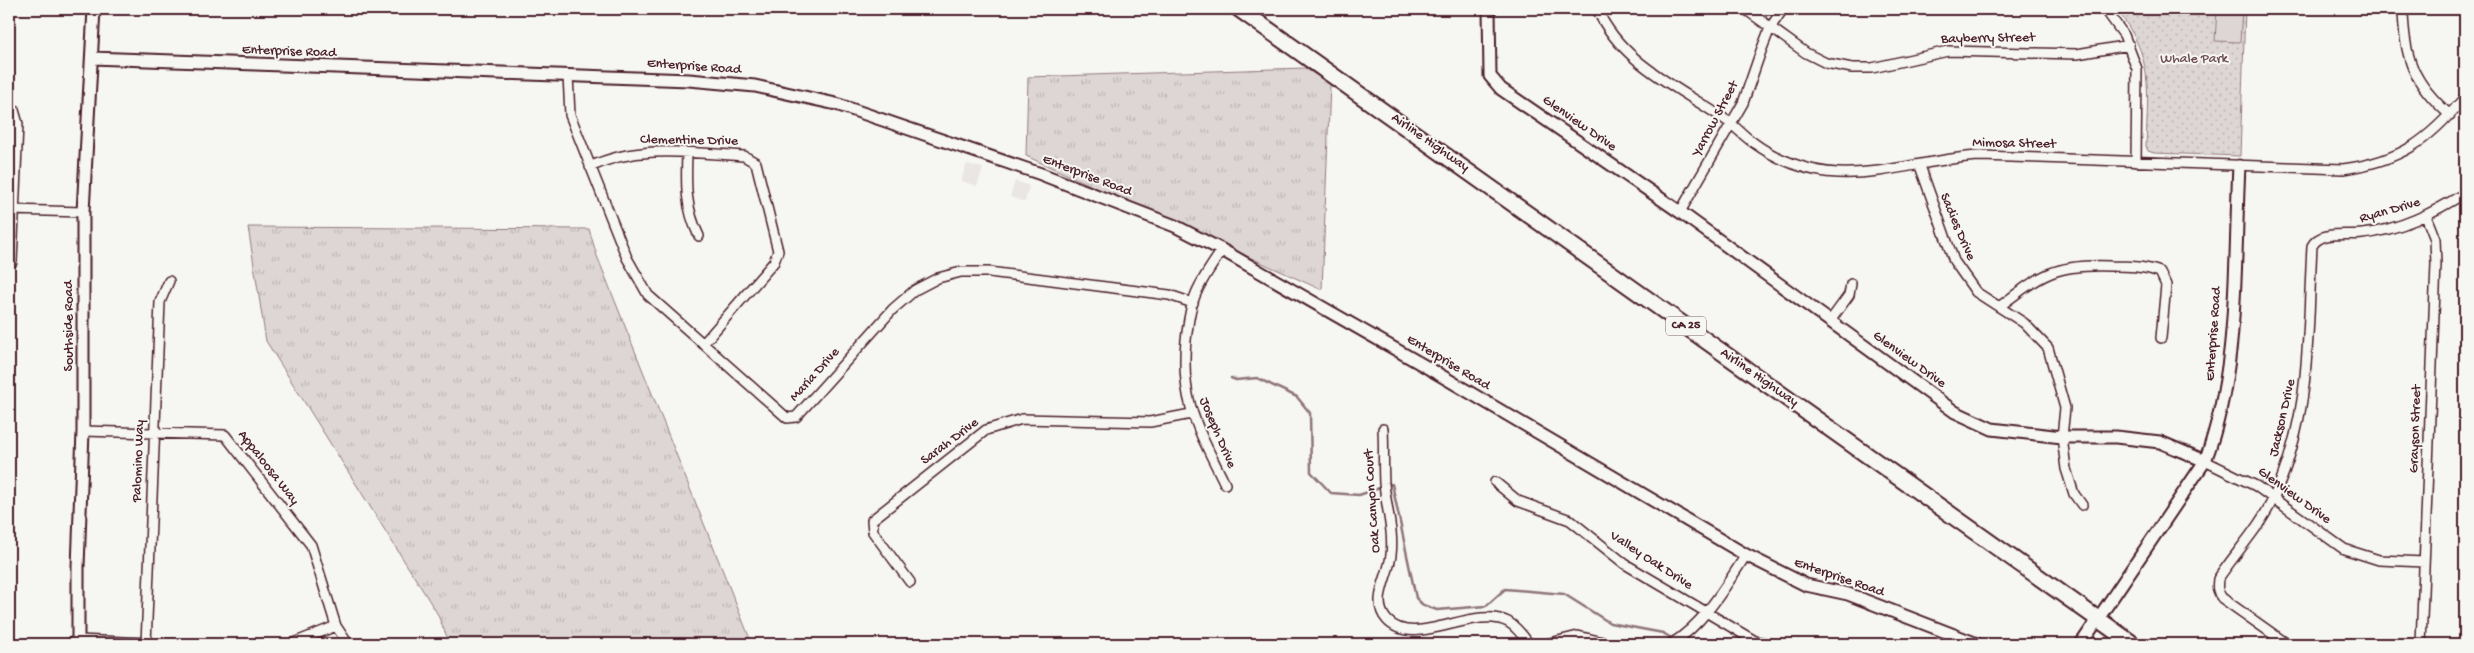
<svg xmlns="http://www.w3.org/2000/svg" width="2474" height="653" font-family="'Gochi Hand',sans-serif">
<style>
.built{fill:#e9e6e3}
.grass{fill:url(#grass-tufts);stroke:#947a80}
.park{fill:url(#park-dots);stroke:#947a80}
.pitch{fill:#ddd6d5;stroke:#947a80}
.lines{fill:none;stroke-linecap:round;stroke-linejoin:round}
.stream{stroke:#8e747a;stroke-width:2.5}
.minor-casing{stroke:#4a1f2b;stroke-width:12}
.tertiary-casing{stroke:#4a1f2b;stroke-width:15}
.primary-casing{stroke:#4a1f2b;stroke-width:19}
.minor{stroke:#f6f6f2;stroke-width:9}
.tertiary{stroke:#f6f6f2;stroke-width:11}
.primary{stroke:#f6f6f2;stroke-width:15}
.labels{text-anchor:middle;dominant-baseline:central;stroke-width:4;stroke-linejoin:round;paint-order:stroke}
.shield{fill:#f6f6f2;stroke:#7e6067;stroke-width:1}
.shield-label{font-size:12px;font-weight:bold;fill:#4a1f2b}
.street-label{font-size:14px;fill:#4a1f2b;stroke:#f6f6f2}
.park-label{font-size:14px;fill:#6f4d56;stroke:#f6f6f2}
</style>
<defs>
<pattern id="grass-tufts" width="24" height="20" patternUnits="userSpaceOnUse" patternTransform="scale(1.25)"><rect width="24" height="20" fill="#ddd6d5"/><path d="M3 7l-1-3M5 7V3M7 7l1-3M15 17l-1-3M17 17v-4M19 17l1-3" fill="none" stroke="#bfb7b7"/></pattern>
<pattern id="park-dots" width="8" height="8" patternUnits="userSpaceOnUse" patternTransform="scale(1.25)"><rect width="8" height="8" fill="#ddd6d5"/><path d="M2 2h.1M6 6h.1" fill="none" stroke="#bfb7b7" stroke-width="1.8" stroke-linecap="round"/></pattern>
</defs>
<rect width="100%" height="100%" fill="#f6f6f2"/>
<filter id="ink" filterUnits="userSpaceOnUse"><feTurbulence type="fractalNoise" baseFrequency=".02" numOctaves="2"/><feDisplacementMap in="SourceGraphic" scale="10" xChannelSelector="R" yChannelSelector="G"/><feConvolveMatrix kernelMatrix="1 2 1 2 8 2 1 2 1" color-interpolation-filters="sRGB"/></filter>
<g filter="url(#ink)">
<!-- built -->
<path class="built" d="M967,164L983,168L977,186L961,181Z
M1015,181L1029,186L1025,202L1010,197Z"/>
<!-- grass -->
<path class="grass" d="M1305,68L1330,84L1322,290L1026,156L1028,77Z
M248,227L589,229L597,256L752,644H450L437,613L266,341Z"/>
<!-- park -->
<path class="park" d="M2116,9H2245L2240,156L2154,153L2148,151L2146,146C2148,89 2154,56 2116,9Z"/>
<!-- pitch -->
<path class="pitch" d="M2217,9H2242L2240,42L2215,41Z"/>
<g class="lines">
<!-- stream -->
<path class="stream" d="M1231,378L1236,380L1257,378L1297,397L1310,413L1311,472L1331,493L1359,495L1392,484L1416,598L1423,605L1437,610L1486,606L1505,589L1564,594L1610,623L1663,633L1673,639"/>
<!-- minor casing -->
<g class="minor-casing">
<path id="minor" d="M1597,9C1622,65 1683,89 1730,123C1738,129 1745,137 1754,143C1777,160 1809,172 1838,173C1887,175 1933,158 1981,156L2343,169C2401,161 2428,141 2465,97
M1745,9L1806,53L1826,63L1852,68H1872L1948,51L2077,54L2129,45
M2105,9L2124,35L2137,69L2136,162
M2403,9C2404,58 2413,83 2450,115
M568,75L570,115L627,258L648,295L787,418L796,417L893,309L915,290L938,278L961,272H989L1169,295L1193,303
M9,108L14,110L18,124L12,262
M687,153C686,184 685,208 699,236
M1920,166L1954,261L1976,292L2024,323L2048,348L2065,408L2062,437L2066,469L2074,494L2082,505
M590,167C638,144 693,153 744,156L756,163L778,251L774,262L703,344
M10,210L83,212
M1680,212L1743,103L1761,51L1770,28L1783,9
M1222,250C1213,264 1201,280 1195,296C1189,310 1188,326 1186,340C1180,403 1199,430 1225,484
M1999,307C2042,274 2055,264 2110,266C2128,266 2143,266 2160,272L2166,285L2161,338
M1830,321L1849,295L1851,284
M1383,429C1384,447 1383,465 1384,483C1386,507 1394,531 1391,555C1389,577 1370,601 1387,620C1414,650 1474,604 1508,622C1517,627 1523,636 1529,644
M83,431L225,435L311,545L336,626L348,644
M2205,461L2256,486L2344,549L2379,560L2424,562
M1495,482L1518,501L1570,520L1625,564L1755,641L1770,644
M910,582L873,532L872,520L986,430L1022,419L1150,422L1191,414
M68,644L78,640L173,644
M146,644L160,302L169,281
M291,644L336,626
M1546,644L1578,636L1611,644
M1671,644C1704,624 1725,587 1746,555
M2287,644L2222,598C2217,592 2217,587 2218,579C2236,552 2261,526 2274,497C2312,413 2307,335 2312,246C2320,230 2347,236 2362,234C2400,230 2433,213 2465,193
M2421,644L2436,264L2435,239L2426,216"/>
</g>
<!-- tertiary casing -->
<g class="tertiary-casing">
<path id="tertiary" d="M1489,9L1490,76L1501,89L1680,212L1955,412L1992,429L2062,437H2116L2160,442L2205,461
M92,58L689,80L755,86L836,104L1041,174L1175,226L1222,250L1423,365L1746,555L1806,585L1848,594L1977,644
M78,644V567L83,431V212L94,9
M2081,644L2205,461C2240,368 2234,264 2239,166"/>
</g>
<!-- primary casing -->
<g class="primary-casing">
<path id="primary" d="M1239,9L2133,644"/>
</g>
<!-- minor -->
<use href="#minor" class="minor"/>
<!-- tertiary -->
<use href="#tertiary" class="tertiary"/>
<!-- primary -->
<use href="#primary" class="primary"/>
</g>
</g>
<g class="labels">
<!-- shield labels -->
<rect class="shield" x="1666" y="316.5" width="40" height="19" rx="4"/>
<g class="shield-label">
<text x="1686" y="326">CA 25</text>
</g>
<!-- street labels -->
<g class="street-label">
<text transform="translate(1988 39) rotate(-1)">Bayberry Street</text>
<text transform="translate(289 52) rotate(2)">Enterprise Road</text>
<text transform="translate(694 67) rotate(4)">Enterprise Road</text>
<text transform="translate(1716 119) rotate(-62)">Yarrow Street</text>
<text transform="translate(1579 124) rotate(35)">Glenview Drive</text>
<text transform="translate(689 141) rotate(1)">Clementine Drive</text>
<text transform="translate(1430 143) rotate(35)">Airline Highway</text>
<text transform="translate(2014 144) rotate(1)">Mimosa Street</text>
<text transform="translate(1087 176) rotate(21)">Enterprise Road</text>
<text transform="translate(2390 211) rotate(-16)">Ryan Drive</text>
<text transform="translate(1957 227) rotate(67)">Sadies Drive</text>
<text transform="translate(69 326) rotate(-90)">Southside Road</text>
<text transform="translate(2214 334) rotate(-86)">Enterprise Road</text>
<text transform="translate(1909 360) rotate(36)">Glenview Drive</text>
<text transform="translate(1448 363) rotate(31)">Enterprise Road</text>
<text transform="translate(815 375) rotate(-48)">Maria Drive</text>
<text transform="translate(1759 378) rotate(35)">Airline Highway</text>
<text transform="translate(2283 418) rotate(-77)">Jackson Drive</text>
<text transform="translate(2416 429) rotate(-88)">Grayson Street</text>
<text transform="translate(1217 433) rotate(67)">Joseph Drive</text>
<text transform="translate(950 442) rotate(-37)">Sarah Drive</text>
<text transform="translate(139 461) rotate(-88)">Palomino Way</text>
<text transform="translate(268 468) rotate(52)">Appaloosa Way</text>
<text transform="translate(2294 496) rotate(36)">Glenview Drive</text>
<text transform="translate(1373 501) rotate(-94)">Oak Canyon Court</text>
<text transform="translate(1651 561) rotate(33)">Valley Oak Drive</text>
<text transform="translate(1839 578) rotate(19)">Enterprise Road</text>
</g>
<!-- park labels -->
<g class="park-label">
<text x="2194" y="59">Whale Park</text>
</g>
</g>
<!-- margin -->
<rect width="2474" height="653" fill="none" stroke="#f6f6f2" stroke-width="30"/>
<rect x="15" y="15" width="2444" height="623" fill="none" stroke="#4a1f2b" stroke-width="2" filter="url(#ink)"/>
</svg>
